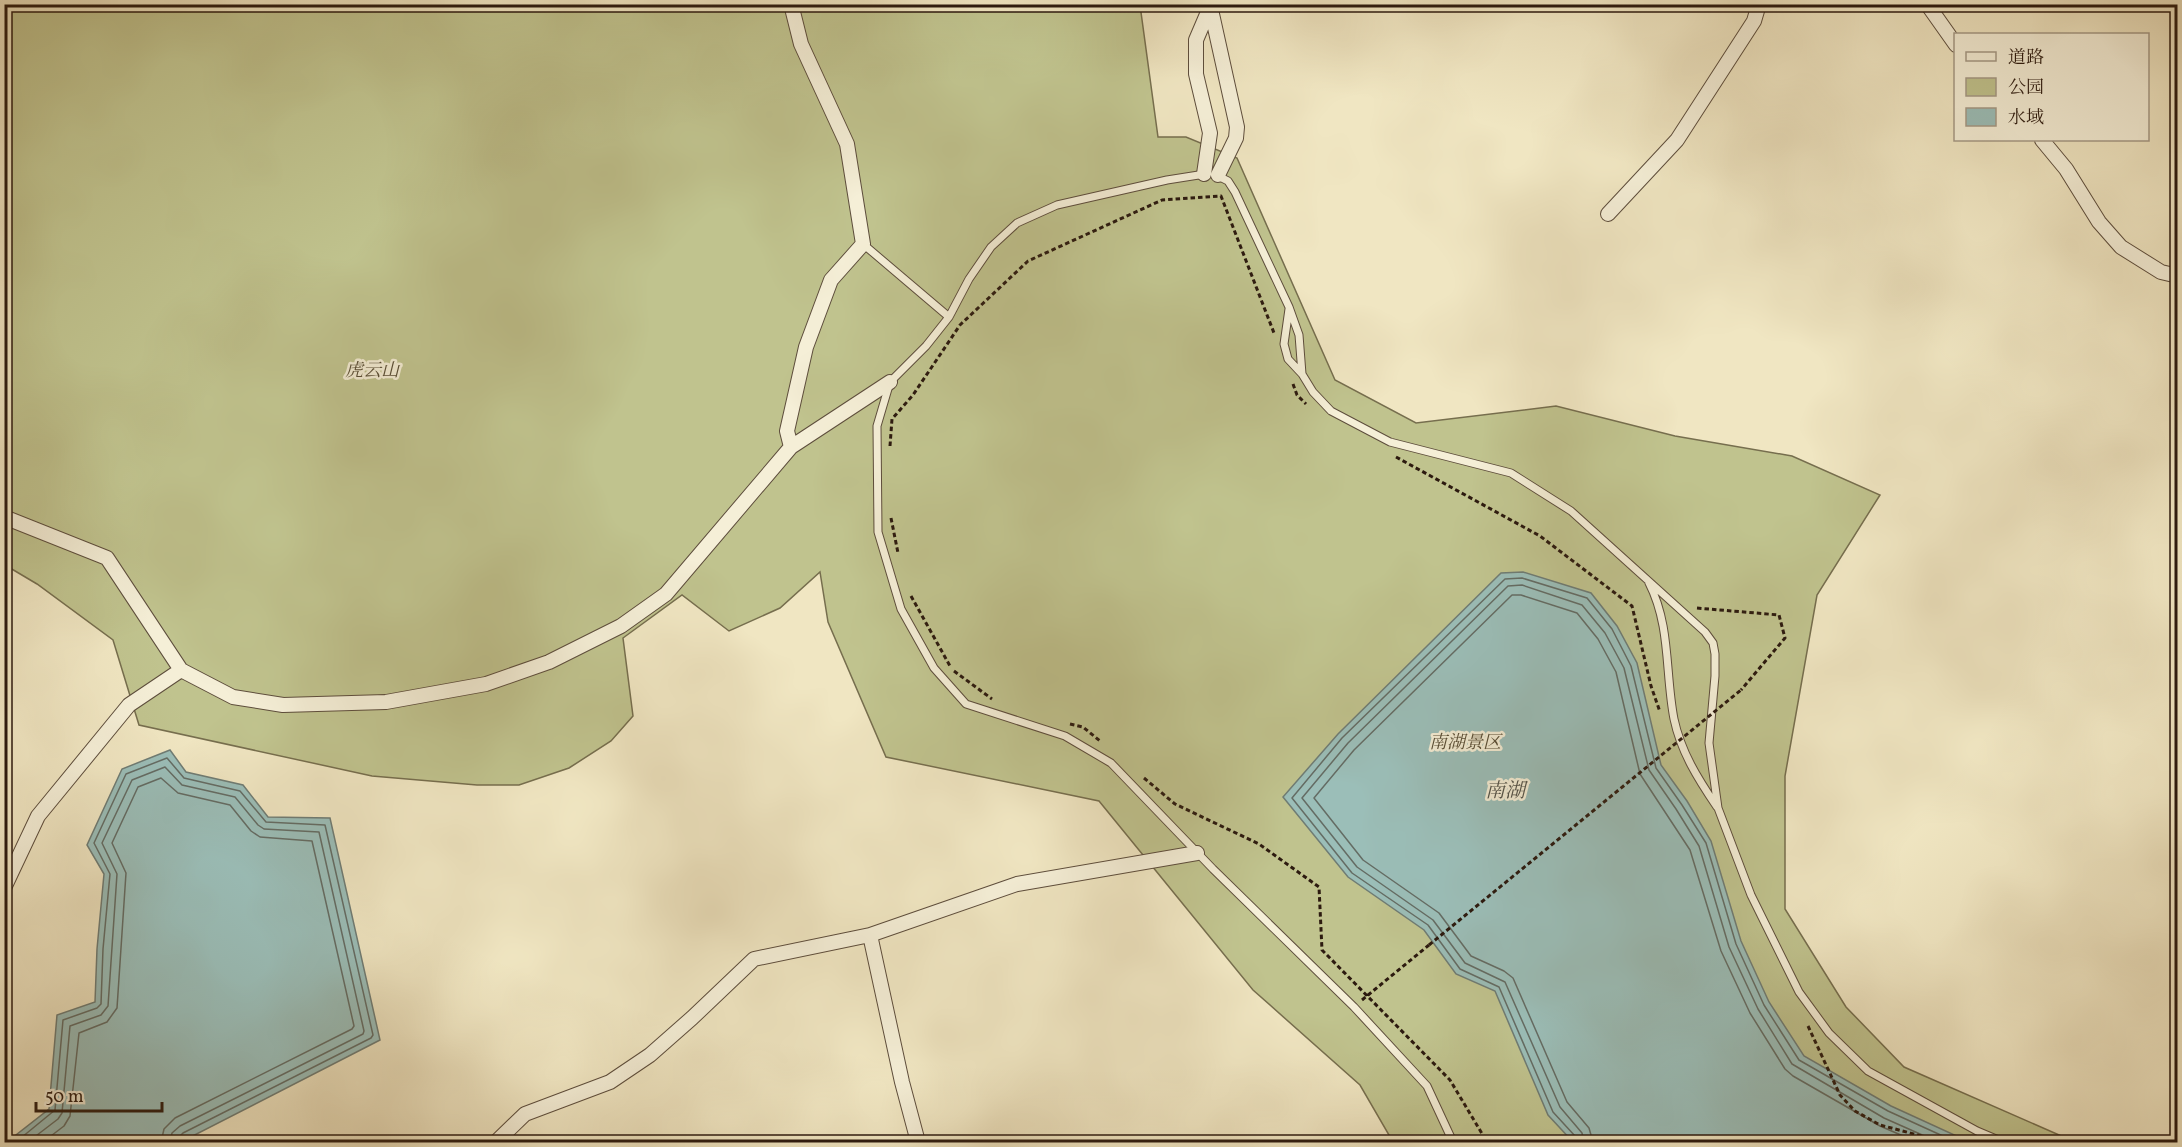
<svg xmlns="http://www.w3.org/2000/svg" width="2182" height="1147" font-family="Vollkorn,'Noto Serif SC',serif">
<style>
.green{fill:#c0c38e;stroke:#766e4e;stroke-width:1.5}
.water{fill:#9bbeb8;stroke:#6f7c74;stroke-width:1.5}
.lines{fill:none;stroke-linecap:round;stroke-linejoin:round}
.shore{stroke:#646c64;stroke-width:1.5}
.service-casing{stroke:#5d4d3c;stroke-width:9}
.minor-casing{stroke:#5d4d3c;stroke-width:16}
.path{stroke:#2c1a0f;stroke-width:3;stroke-dasharray:4.5 3;stroke-linecap:butt}
.service{stroke:#f5efd7;stroke-width:7}
.minor{stroke:#f5efd7;stroke-width:14}
.path-bridge{stroke:#2c1a0f;stroke-width:3;stroke-dasharray:4.5 3;stroke-linecap:butt}
.labels{text-anchor:middle;dominant-baseline:central;stroke-width:5;stroke-linejoin:round;paint-order:stroke}
.park-label{font-size:18px;font-style:italic;fill:#584d35;stroke:#f5efd7}
.water-label{font-size:20px;font-style:italic;fill:#53534a;stroke:#f5efd7}
</style>
<rect width="100%" height="100%" fill="#f0e6c2"/>
<filter id="stains"><feTurbulence type="fractalNoise" baseFrequency=".00333" numOctaves="4"/><feColorMatrix values="0 0 0 0 .2 0 0 0 0 .09 0 0 0 0 .02 0 0 0 .5 -.17"/></filter>
<radialGradient id="worn" r=".72"><stop offset=".6" stop-color="#630" stop-opacity="0"/><stop offset="1" stop-color="#630" stop-opacity=".3"/></radialGradient>
<!-- green -->
<path class="green" d="M5,5H1140L1158,137H1186L1237,158L1335,380L1416,423L1556,406L1675,436L1792,456L1880,495L1817,595L1785,776V909L1846,1007L1904,1067L2075,1142H2094H1393L1360,1085L1253,990L1099,801L886,757L828,622L820,572L780,608L729,631L682,595L623,638L633,716L611,741L569,768L519,785H477L372,776L139,725L113,640L37,584L5,565Z"/>
<!-- water -->
<path class="water" d="M1523,572L1591,593L1617,626L1637,663L1661,765L1687,801L1711,841L1741,941L1769,1002L1804,1056L1891,1106L1961,1138L1962,1142H1573L1548,1115L1495,991L1456,974L1424,930L1348,877L1283,797L1338,734L1501,573Z
M170,750L186,772L243,785L268,817L330,818L380,1040L181,1142H7L49,1109L57,1015L95,1002L97,949L104,874L87,845L122,769Z"/>
<g class="lines">
<!-- shore -->
<path class="shore" d="M16,1142L55,1110L63,1020L97,1008L101,1004L103,949L110,874L94,843L126,774L167,758L184,778L240,791L266,822L325,825L373,1035L371,1038L183,1133L179,1137L178,1142
M28,1142L58,1119L62,1113L70,1026L101,1015L108,1006L117,874L102,843L132,780L165,767L182,785L235,797L258,825L264,829L319,832L364,1031L363,1034L180,1126L172,1133L170,1142
M43,1142L64,1126L70,1116L79,1033L107,1022L117,1008L126,873L112,843L138,787L161,778L178,793L230,805L251,831L260,837L312,841L354,1026L352,1029L175,1118L164,1129L161,1142
M1577,1142L1575,1136L1553,1112L1499,987L1460,969L1428,925L1352,873L1292,798L1342,738L1505,579L1522,578L1587,598L1612,629L1631,666L1656,768L1682,805L1706,843L1736,944L1764,1005L1799,1060L1888,1111L1956,1142
M1584,1142L1582,1133L1560,1107L1505,982L1465,963L1433,920L1357,867L1302,798L1348,743L1508,586L1522,585L1582,605L1605,633L1624,668L1649,770L1676,809L1699,846L1729,947L1758,1009L1792,1064L1884,1118L1938,1142
M1593,1142L1589,1128L1567,1102L1513,978L1504,971L1471,956L1439,913L1363,860L1314,798L1354,750L1512,595H1521L1577,613L1598,639L1616,672L1640,774L1690,850L1721,951L1750,1013L1785,1069L1793,1076L1880,1126L1917,1142"/>
<!-- service casing -->
<g class="service-casing">
<path id="service" d="M1205,174L1167,180L1057,205L1017,223L991,247L969,279L949,317L926,346L890,382L877,426L878,532L901,609L934,668L966,704L1065,736L1111,763L1213,869L1354,1007L1427,1086L1453,1142
M1216,175L1228,181L1235,192L1289,307L1299,335L1302,374L1313,392L1331,411L1390,442L1511,473L1571,511L1705,632L1713,643L1715,654V676L1709,743L1718,808L1751,895L1799,992L1829,1033L1868,1071L1977,1131L2003,1142
M863,244L949,317
M1289,309L1284,344L1288,359L1302,374
M1649,583C1671,626 1665,673 1674,719C1681,752 1698,779 1717,807"/>
</g>
<!-- minor casing -->
<g class="minor-casing">
<path id="minor" d="M1927,4L1956,45
M1210,5L1237,127L1236,138L1218,175
M2042,140L2066,169L2099,222L2121,247L2161,272L2178,276
M1204,174L1210,133L1196,74V40L1211,5
M1608,214L1677,140L1754,21L1759,4
M791,447L787,431L806,347L831,280L863,244L847,144L801,44L791,4
M4,517L107,558L181,670L233,697L283,705L386,702L486,684L549,662L621,626L666,594L791,447L890,382
M4,888L38,816L129,705L181,670
M870,935L902,1082L918,1142
M496,1142L525,1114L610,1082L650,1055L692,1018L754,959L870,935L1017,884L1197,853"/>
</g>
<!-- path -->
<path class="path" d="M1293,384L1297,395L1306,404
M890,446L892,419L913,395L960,325L1028,261L1162,200L1221,196L1274,333
M1396,457L1540,536L1632,606L1651,686L1660,712
M891,518L898,553
M911,596L950,666
M1697,608L1779,615L1785,638L1741,690
M954,671L992,699
M1070,724L1083,727L1100,741
M1144,778L1175,804L1259,844L1319,887L1322,950L1450,1080L1487,1142
M1362,1000L1429,945
M1808,1026L1840,1095L1855,1111L1880,1125L1944,1142"/>
<!-- service -->
<use href="#service" class="service"/>
<!-- minor -->
<use href="#minor" class="minor"/>
<!-- path-bridge -->
<path class="path-bridge" d="M1429,945L1741,690"/>
</g>
<g class="labels">
<!-- park labels -->
<g class="park-label">
<text x="372" y="371">虎云山</text>
<text x="1465" y="743">南湖景区</text>
</g>
<!-- water labels -->
<g class="water-label">
<text x="1505" y="792">南湖</text>
</g>
</g>
<!-- margin -->
<rect width="2182" height="1147" fill="none" stroke="#f0e6c2" stroke-width="24"/>
<rect x="6" y="6" width="2170" height="1135" fill="none" stroke="#2c1a0f" stroke-width="3"/>
<rect x="12" y="12" width="2158" height="1123" fill="none" stroke="#2c1a0f" stroke-width="1.5"/>
<!-- legend -->
<rect x="1954" y="33" width="195" height="108" fill="#f5efd7" stroke="#a59a87" stroke-width="1.5"/>
<rect x="1966" y="52" width="30" height="9" fill="#f5efd7" stroke="#a59a87" stroke-width="1.5"/>
<text x="2008" y="63" font-size="18" fill="#2c1a0f">道路</text>
<rect x="1966" y="78" width="30" height="18" fill="#c0c38e" stroke="#a59a87" stroke-width="1.5"/>
<text x="2008" y="93" font-size="18" fill="#2c1a0f">公园</text>
<rect x="1966" y="108" width="30" height="18" fill="#9bbeb8" stroke="#a59a87" stroke-width="1.5"/>
<text x="2008" y="123" font-size="18" fill="#2c1a0f">水域</text>
<!-- scale -->
<path d="M36 1102v9h126v-9" fill="none" stroke="#2c1a0f" stroke-width="3"/>
<text x="45" y="1102" font-size="18" fill="#2c1a0f" stroke="#f5efd7" stroke-width="4.5" paint-order="stroke">50 m</text>
<rect width="100%" height="100%" filter="url(#stains)"/>
<rect width="100%" height="100%" fill="url(#worn)"/>
</svg>
